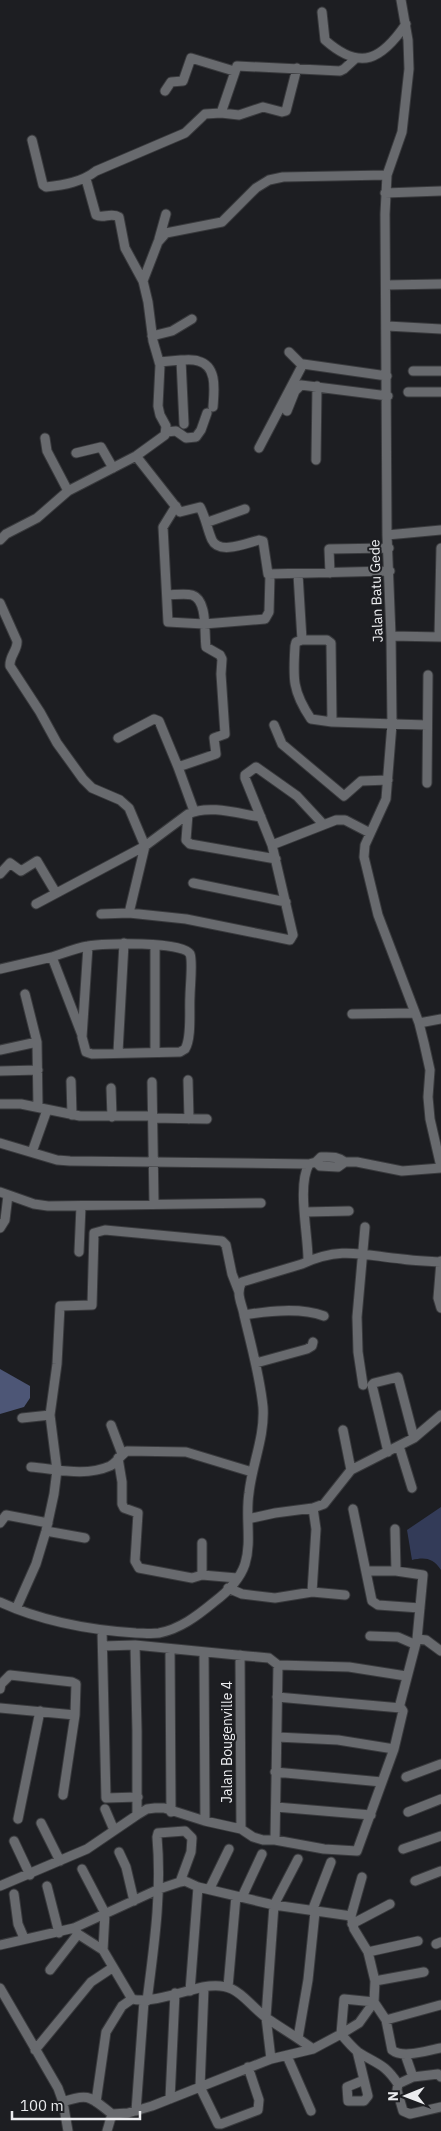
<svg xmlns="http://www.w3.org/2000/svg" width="441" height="2131" font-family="'IBM Plex Sans',sans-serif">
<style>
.green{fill:#333b58}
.water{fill:#4d5676}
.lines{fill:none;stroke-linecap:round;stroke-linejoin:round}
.minor-casing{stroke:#393a3d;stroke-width:11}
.minor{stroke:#686a6e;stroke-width:9}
.labels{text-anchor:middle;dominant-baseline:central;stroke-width:4;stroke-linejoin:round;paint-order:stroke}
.street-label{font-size:14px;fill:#ebecef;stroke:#1d1e22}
</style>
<rect width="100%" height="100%" fill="#1d1e22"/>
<!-- green -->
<path class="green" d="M441,1507V1570C433,1558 425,1557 412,1560L407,1530Z"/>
<!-- water -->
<path class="water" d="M0,1369L30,1386V1398L24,1407L0,1414Z"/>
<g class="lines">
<!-- minor casing -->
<g class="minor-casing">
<path id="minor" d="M401,0L408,40L409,69L402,132L387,175L385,214L387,535L391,636L392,724L386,799L365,845L364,857L378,915L419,1023L424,1043L430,1070L428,1097L430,1119L441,1167
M322,12L325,40C361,72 382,59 406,24
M165,91L171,82L183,81L191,58L234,71
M221,113L239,115L263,107L282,112L286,111L297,68
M32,140L43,185L46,187C64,185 82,182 96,171L185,133L205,114L221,113L237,66L340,71L344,69L356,58
M86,179L96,215C103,219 111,212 119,217L125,248L143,281
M385,193L441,191
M159,239L166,214
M386,285L441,284
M387,326L441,329
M152,336L172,331L192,319
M289,352L302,365
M181,360C186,360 193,359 198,361C218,366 214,391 213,407
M159,362L181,360L184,424
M413,371H441
M408,392H441
M287,411L295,391L301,385L388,396
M166,432L176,431L186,438L196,437L201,430L207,413
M45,438L47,451L68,491
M259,448L303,364L387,376
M76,453L101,447L113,468
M136,456L180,512L200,507C206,518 207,529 212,540C219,555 247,543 259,540L263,541L268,574L390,571
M316,460L317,386
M176,506L163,527L168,622L204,624L265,619L269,612L270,575
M208,522L245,509
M387,535L441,530
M0,540L6,534L37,518L68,491L136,456L165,435L166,426L160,415L158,406L160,365L153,341L148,302L143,281L158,242L166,233L222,222L256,188L269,180L283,177L387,175
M330,573L329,549L389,548
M298,574L302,640H327L331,643L332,722
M167,595C174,595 185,593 192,595C208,600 204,633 206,647L220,655L222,659L221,674L225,734L214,738L216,754L178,767
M0,603L17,641C18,650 9,656 10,666L40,712L57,743L83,779L92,788L120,800L129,808L145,846L129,913
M391,636L441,637
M439,637L441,548
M302,640L296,642L295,646C293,678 292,691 311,719L332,722L427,725
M274,725L282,744L344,796L361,781L388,780
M118,738L154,719L159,721L178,767L194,811
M427,783L428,675
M261,817C240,814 209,804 188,814L186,840L190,844L276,859
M323,824L297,796L256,767L245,775V778L272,845L336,820H345L370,833
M0,874L10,863L21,871L37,861L56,893
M193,883L286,902
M36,904L145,846L188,814
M101,914L129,913L186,919L290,940L293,935L272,845
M52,957C64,953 76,948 88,946C103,943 183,941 190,954C193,961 190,987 190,996C189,1010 192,1038 185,1049L180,1052L92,1054L86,1052L82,1037L88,946
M0,969L52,957L82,1035
M25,994L37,1042L38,1107
M352,1014L415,1013
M419,1023L441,1019
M0,1050L37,1042
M118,1052L124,943
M155,1052V945
M0,1071L38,1070
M188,1080L189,1119
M71,1081L72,1115
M152,1082L154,1204
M111,1088L112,1117
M0,1104H21L80,1116H152
M152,1118L207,1119
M0,1143L57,1160L70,1161L309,1164L316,1162L321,1157C331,1157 337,1156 345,1162
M32,1152L47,1110
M316,1162L320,1166L338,1167L345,1162H357L402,1171L441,1168
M0,1192L34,1204L48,1206L261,1203
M305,1212L349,1211
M0,1228L5,1220L8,1195
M79,1252L81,1206
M308,1259C308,1234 297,1186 309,1164
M441,1261L438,1298L441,1308
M244,1315C268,1311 300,1307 324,1316
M256,1363L307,1349L312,1346L313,1342
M363,1385L358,1352L357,1317L365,1227
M22,1418L50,1415
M111,1425L122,1454
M343,1430L351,1470
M399,1446L412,1488
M388,1452L372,1385L374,1383L398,1377L414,1438
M118,1458L122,1482V1504L124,1508L138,1513L135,1561L139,1568L192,1578L202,1575L237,1578
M31,1467C56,1469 85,1477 110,1466C116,1463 121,1455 127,1451L186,1452L252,1472
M353,1509L372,1601L378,1605L420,1608
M248,1519L275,1513L313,1508L324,1504L351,1470L414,1438L441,1415
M0,1523L6,1515L48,1523
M395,1529L396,1571
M46,1531L85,1538
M366,1571H396L423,1575L417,1639L399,1708
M202,1575V1543
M228,1588L242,1594L275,1598L312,1592L345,1595
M312,1592L316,1529L313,1508
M0,1602C41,1621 91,1630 136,1633C143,1633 151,1634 159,1633C180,1629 197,1616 214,1602C226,1593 240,1579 245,1564C252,1541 245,1517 249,1493C252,1464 265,1437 263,1407C260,1376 251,1345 244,1315C243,1308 239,1300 239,1293C239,1289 240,1285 242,1282L302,1264C341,1246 362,1255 402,1259C415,1261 428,1261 441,1262
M16,1609L36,1564L46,1531L54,1494L57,1470L50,1415L57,1364L60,1306L92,1305L94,1233L105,1230L222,1241L226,1245L232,1274L239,1292
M102,1630L106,1798L138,1797
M370,1636L398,1637L414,1644
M417,1639L426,1640L441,1651
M135,1645L137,1731V1815
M103,1646L135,1645L247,1656L269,1658L278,1665L349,1667L406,1676
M170,1650L171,1812
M204,1652L205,1821
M240,1655L241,1829
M0,1689L1,1684L10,1675L72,1682L76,1684L75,1715L63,1795
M0,1708L75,1715
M277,1737L338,1740L394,1749
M275,1772L382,1782
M406,1777L441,1764
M276,1807L371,1815
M105,1809L114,1830
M408,1812L441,1799
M18,1819L40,1711
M41,1823L60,1861
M275,1840L278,1665
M14,1841L30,1875
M403,1849L441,1836
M119,1852L126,1867L134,1901
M82,1869L105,1913L103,1950
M362,1877L351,1916L354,1929L368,1952L375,1981L374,2002L359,2023L341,2034C346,2040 352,2047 358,2052C378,2065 384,2063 398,2084L397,2090L403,2111L410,2114L441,2107
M415,1881L441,1871
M0,1886L87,1849L137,1815L147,1809L155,1808H164L205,1821L241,1829L253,1837L263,1840H275L324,1849L357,1851L394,1749L403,1711L401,1708L277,1697
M47,1886L59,1933
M210,1888L229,1849
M14,1894L18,1924L24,1938
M242,1897L262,1854
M312,1911L331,1862
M352,1924L390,1904
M74,1928L78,1934L103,1950L132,1999C150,2004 184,1991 203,1987C239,1980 244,2002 268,2019C283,2029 298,2038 313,2049
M436,1944L441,1942
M0,1945L74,1928L159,1889L180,1882L185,1881L198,1887L274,1905L351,1916
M368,1952L418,1941
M50,1970L78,1934
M375,1981L424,1972
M204,1987L200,2087L218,2124H221L258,2110L259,2100L248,2067
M228,1987L236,1896
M0,1988L58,2088L63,2102L68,2131
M190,1991L198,1887
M147,2001C154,1946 162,1893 157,1837L158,1833L185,1831L192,1838L191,1852L180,1882
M386,2020L440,2005
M298,2038L308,1980L315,1912
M35,2050L91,1982L112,1968
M357,2051L368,2096L364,2101H348L347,2087L364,2080
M405,2054L413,2077
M287,2056L311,2111
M271,2059L266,2017L274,1905L298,1859
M398,2084L413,2077L438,2074L441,2077
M170,2099L175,1993
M63,2102C90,2092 91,2098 112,2114L128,2113L152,2106L271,2059L313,2049L341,2034L344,1999L374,2002L386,2020L392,2050C403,2059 428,2050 441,2048
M96,2102L106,2032L122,2006L132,1999
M136,2111L144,2001
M107,2131L112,2114"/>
</g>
<!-- minor -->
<use href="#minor" class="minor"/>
</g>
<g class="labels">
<!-- street labels -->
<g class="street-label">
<text transform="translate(376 591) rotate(-92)">Jalan Batu Gede</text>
<text transform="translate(227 1742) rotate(-90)">Jalan Bougenville 4</text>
</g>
</g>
<!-- north arrow -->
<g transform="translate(406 2096) rotate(269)" stroke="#1d1e22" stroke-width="4" paint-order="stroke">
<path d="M0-4L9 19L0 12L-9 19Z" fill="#ebecef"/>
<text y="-8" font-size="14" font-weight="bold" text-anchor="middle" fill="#ebecef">N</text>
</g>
<!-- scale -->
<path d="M12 2111v8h128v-8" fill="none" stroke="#ebecef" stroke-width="2.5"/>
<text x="20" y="2111" font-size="15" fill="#ebecef" stroke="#1d1e22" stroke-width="4" paint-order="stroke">100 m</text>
</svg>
